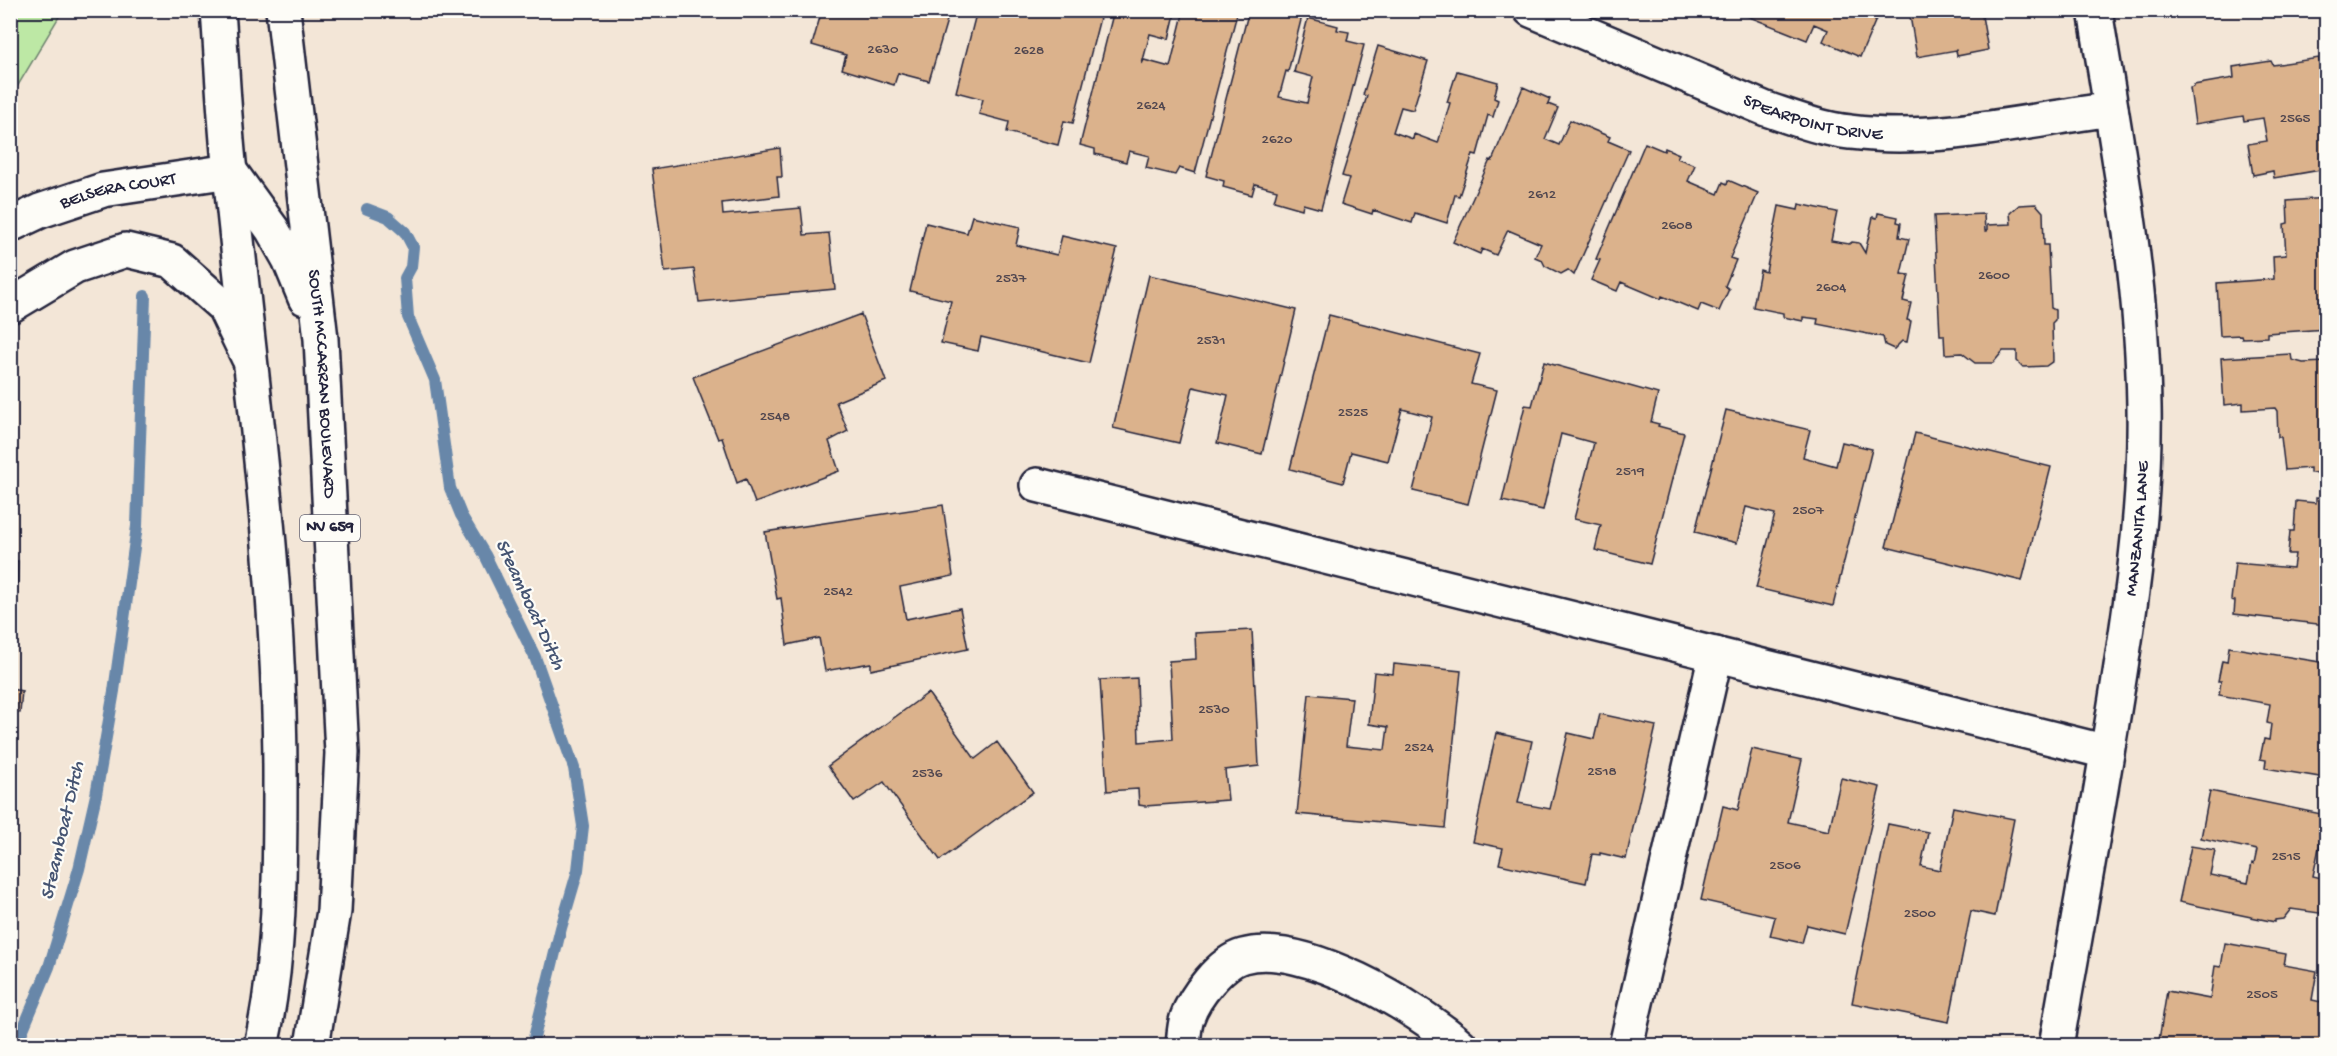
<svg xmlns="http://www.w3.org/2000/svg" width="2337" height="1056" font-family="'Gochi Hand',sans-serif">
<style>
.green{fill:#bde8a5;stroke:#708570;stroke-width:1.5}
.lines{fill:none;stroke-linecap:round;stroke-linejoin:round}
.stream{stroke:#6887a9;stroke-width:12}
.building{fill:#dbb28c;stroke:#22223b;stroke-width:1.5}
.minor-casing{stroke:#22223b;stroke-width:38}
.major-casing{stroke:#22223b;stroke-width:38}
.minor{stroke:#fdfcf7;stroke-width:33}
.major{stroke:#fdfcf7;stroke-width:33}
.labels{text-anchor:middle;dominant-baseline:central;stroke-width:4.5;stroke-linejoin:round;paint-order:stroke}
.number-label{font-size:15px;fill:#50464f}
.shield{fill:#fdfcf7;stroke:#646373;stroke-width:1.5}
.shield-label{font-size:16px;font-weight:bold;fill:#22223b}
.street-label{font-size:18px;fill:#22223b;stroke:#fdfcf7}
.water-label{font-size:20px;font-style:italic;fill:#455472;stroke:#fdfcf7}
</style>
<rect width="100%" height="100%" fill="#f3e6d7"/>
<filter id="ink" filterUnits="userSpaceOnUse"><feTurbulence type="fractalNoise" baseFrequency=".0167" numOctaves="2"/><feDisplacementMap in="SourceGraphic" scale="12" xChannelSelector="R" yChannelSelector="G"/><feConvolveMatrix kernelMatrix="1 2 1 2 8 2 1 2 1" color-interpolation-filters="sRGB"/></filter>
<g filter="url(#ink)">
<!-- green -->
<path class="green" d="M11,10L65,11L60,15L11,97Z"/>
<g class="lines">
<!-- stream -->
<path class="stream" d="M367,209L388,217L405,232L413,247L411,267L405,278L408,317L435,380L450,488L461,515L485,555L535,657L574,768L583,826L578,870L561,928L532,1046
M16,1046L49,967L79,869L96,795L114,691L137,526L145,296"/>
</g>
<!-- building -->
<path class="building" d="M822,10H950L929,81L898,73L894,85L842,69L846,55L812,45Z
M977,10H1102L1073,123L1064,121L1058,145L1007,132L1009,122L979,114L983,99L956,92Z
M1114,10H1176L1169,39L1150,34L1142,64L1144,60L1170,67L1184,10H1238L1195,173L1179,168L1175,175L1146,168L1149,156L1129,151L1126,162L1095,154V149L1080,145Z
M1249,10L1272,15L1274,10H1280L1302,16L1288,72L1286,71L1279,97L1307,103L1313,77L1294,72L1308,18L1338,26L1337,30L1349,32L1347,41L1364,45L1321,209L1303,204L1302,209L1274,201L1277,190L1255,184L1252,195L1223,187L1224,181L1206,176Z
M1743,10H1880L1860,57L1823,41L1828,30L1814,24L1807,40L1742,14Z
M1909,10H1981L1988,50L1957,56L1956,50L1917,57Z
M1378,46L1428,61L1413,110L1401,107L1393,132L1413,139L1414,134L1438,143L1450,103L1447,102L1457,71L1498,82L1494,98L1498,100L1493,117L1488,115L1477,155L1473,154L1459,196L1455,195L1447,223L1415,213L1412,223L1373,210L1372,214L1341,204L1349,178L1342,176L1367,96L1363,95Z
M2319,58L2323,82H2326V169L2274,178L2273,171L2253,175L2248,144L2267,141L2263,118L2244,121L2243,116L2195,124L2190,88L2194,87V85L2234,78L2233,67L2271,61L2273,65Z
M1523,87L1550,99L1548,104L1558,108L1545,139L1559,145L1570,120L1610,137L1608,141L1629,150L1574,275L1568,270L1561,274L1545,266L1542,260L1535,257L1541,244L1508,230L1496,255L1482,249L1480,254L1453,242L1490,160L1492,161Z
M1645,143L1664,151L1665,148L1679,154L1677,158L1695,165L1688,181L1718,194L1723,182L1727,184L1728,180L1758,193L1730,258L1736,260L1725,286L1729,289L1719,311L1701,304L1698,311L1662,296L1661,299L1621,282L1617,291L1591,280L1600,260L1596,259Z
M780,148L782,177H777L779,196L722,203L723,215L801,208L804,235L829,233L835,289L699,302L694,269L665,272L652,169Z
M2326,198V329L2267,333V337L2242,338L2241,335L2220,336L2217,283L2274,279L2273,256L2286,255L2284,224L2288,223L2287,201Z
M1799,204L1837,212L1831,241L1849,244L1852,242L1859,243L1865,253L1873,217L1877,218L1878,213L1898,217L1897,222L1901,223L1899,237L1909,239L1901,274L1909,275L1903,301L1911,303L1907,320L1911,321L1907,342L1902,341L1894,349L1885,345L1883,337L1817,324L1818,319L1803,317V321L1783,317V313L1753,307L1760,270L1766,272L1779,206L1798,210Z
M2036,204L2043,212L2044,245H2048L2051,308L2055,310V320L2052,323L2053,361L2046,366L2023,367L2017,361V351H2003L1993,363H1975L1962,353L1945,354L1944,335H1940L1934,216L1984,214L1985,231H1987V225L2011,224L2010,213L2019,205Z
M972,216L1020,227L1016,245L1057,255L1062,236L1117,249L1089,363L981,337L978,351L941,343L951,301L910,291L926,223L967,233Z
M1149,275L1296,310L1262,454L1217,443L1228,395L1193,387L1179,443L1113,428Z
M861,314L886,381L836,402L848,431L829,441L839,471L755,503L746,479L737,483L722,438L718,439L693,377Z
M1329,315L1480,354L1471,384L1497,390L1468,504L1413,491L1432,417L1402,409L1388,461L1351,452L1343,483L1290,469Z
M2291,354L2292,360L2303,363L2326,362V472L2310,473V468L2285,470L2281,437H2278L2277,411L2275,408L2243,410V403L2224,405L2221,358Z
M1544,362L1658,394L1651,422L1659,424L1658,426L1684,433L1650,564L1595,550L1601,525L1574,519L1594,443L1561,434L1543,510L1502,501L1525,405L1532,406Z
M1726,410L1810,430L1803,457L1836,466L1842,442L1872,449L1833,606L1756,588L1775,514L1746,507L1737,543L1695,532Z
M1915,433L2051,467L2022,581L1886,547Z
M2316,497L2326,498V625L2234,614L2235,601L2231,600L2235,563L2293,568L2295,554H2288L2290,531H2294L2296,501L2316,503Z
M943,505L953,576L900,587L906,619L960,608L968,649L871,670V663L825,671L819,638L787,645L781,598L777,599L765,532Z
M10,561H18L16,643L10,644Z
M1252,630L1259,766L1225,770L1228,800L1145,806L1139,805L1138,789L1107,791L1100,680L1137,678L1139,742L1173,739L1169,661L1196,659L1195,633Z
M2229,647L2326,663V778L2265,768L2266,760L2260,759L2264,739L2269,740L2271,724L2267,723L2270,704L2219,695L2221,681H2218L2222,661L2227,662Z
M1394,664L1461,671L1445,828L1297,814L1309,694L1352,698L1346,746L1385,750L1388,727L1369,724L1374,672L1393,674Z
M10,689L22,691L20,713L10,712Z
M928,693L975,759L997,742L1033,792L940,860L884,782L854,802L828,766Z
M1600,714L1656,726L1626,859L1600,853V855L1592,854L1586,883L1499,864L1503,848L1473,842L1496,733L1532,741L1518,803L1550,809L1568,733L1594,739Z
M1752,749L1802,760L1788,822L1829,831L1841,778L1880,787L1845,934L1807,925L1802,943L1770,936L1775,917L1701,900L1723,806L1738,810Z
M2210,791L2326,815L2313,876L2326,879V914L2291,909L2283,919L2275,920V922L2179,902L2191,846L2215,850L2210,875L2248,883L2252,863L2254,864L2257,850L2201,838Z
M1953,807L2014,819L1995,916L1971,911L1949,1022L1852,1003L1888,824L1928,832L1921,866L1940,870Z
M2225,943L2286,954L2284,965L2317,971L2312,1000L2326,1003L2321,1037L2326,1036V1046H2158L2167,991L2210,999L2215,966L2221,967Z"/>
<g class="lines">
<!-- minor casing -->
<g class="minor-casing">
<g id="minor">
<path id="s1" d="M1531,10L1766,109C1793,118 1821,129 1850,132C1934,143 2027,121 2111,109"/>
<path id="s2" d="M10,225L40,211L103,190L230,171"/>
<path d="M10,306L75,267L126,250L172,261L224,307L248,357"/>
<path d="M1037,485L2107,752"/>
<path d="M1183,1046C1184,1037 1184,1027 1187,1018C1194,997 1221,962 1243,956C1304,939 1416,1007 1461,1046"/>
<path d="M1626,1046L1716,654"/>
<path id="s3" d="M2056,1046C2074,942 2093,839 2110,735C2128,626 2146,517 2144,406C2142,273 2116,142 2095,10"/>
</g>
</g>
<!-- major casing -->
<g class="major-casing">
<g id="major">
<path d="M218,10C222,64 224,118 230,172C250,376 281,580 280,786C280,872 280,961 261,1046"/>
<path id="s4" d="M283,10L321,339L342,753L334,911L312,1046"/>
<path d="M230,171L272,229L289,259L305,298"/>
</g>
</g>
<!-- minor -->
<use href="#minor" class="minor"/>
<!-- major -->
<use href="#major" class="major"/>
</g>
</g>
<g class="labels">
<!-- number labels -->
<g class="number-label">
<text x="883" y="50">2630</text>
<text x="1029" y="51">2628</text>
<text x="1151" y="106">2624</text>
<text x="2295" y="119">2565</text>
<text x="1277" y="140">2620</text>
<text x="1542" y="195">2612</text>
<text x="1677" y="226">2608</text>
<text x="1994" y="276">2600</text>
<text x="1011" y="279">2537</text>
<text x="1831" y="288">2604</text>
<text x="1211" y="341">2531</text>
<text x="1353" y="413">2525</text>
<text x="775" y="417">2548</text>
<text x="1630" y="472">2519</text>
<text x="1808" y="511">2507</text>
<text x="838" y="592">2542</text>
<text x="1214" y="710">2530</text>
<text x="1419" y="748">2524</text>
<text x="1602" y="772">2518</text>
<text x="927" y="774">2536</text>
<text x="2286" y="857">2515</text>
<text x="1785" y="866">2506</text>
<text x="1920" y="914">2500</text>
<text x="2262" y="995">2505</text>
</g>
<!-- shield labels -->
<rect class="shield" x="300" y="515" width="60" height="26" rx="4.5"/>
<g class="shield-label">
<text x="330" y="528">NV 659</text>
</g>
<!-- street labels -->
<g class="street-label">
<text stroke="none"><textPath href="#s1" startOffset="303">SPEARPOINT DRIVE</textPath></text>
<text stroke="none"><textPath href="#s2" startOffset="114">BELSERA COURT</textPath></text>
<text stroke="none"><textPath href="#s4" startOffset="376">SOUTH MCCARRAN BOULEVARD</textPath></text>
<text stroke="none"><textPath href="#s3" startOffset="524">MANZANITA LANE</textPath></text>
</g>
<!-- water labels -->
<g class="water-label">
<text transform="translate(529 605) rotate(65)">Steamboat Ditch</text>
<text transform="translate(64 831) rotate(-77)">Steamboat Ditch</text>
</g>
</g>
<!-- margin -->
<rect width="2337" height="1056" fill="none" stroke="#fdfcf7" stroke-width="36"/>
<rect x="18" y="18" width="2301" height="1020" fill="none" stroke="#22223b" stroke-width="2" filter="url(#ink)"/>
</svg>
